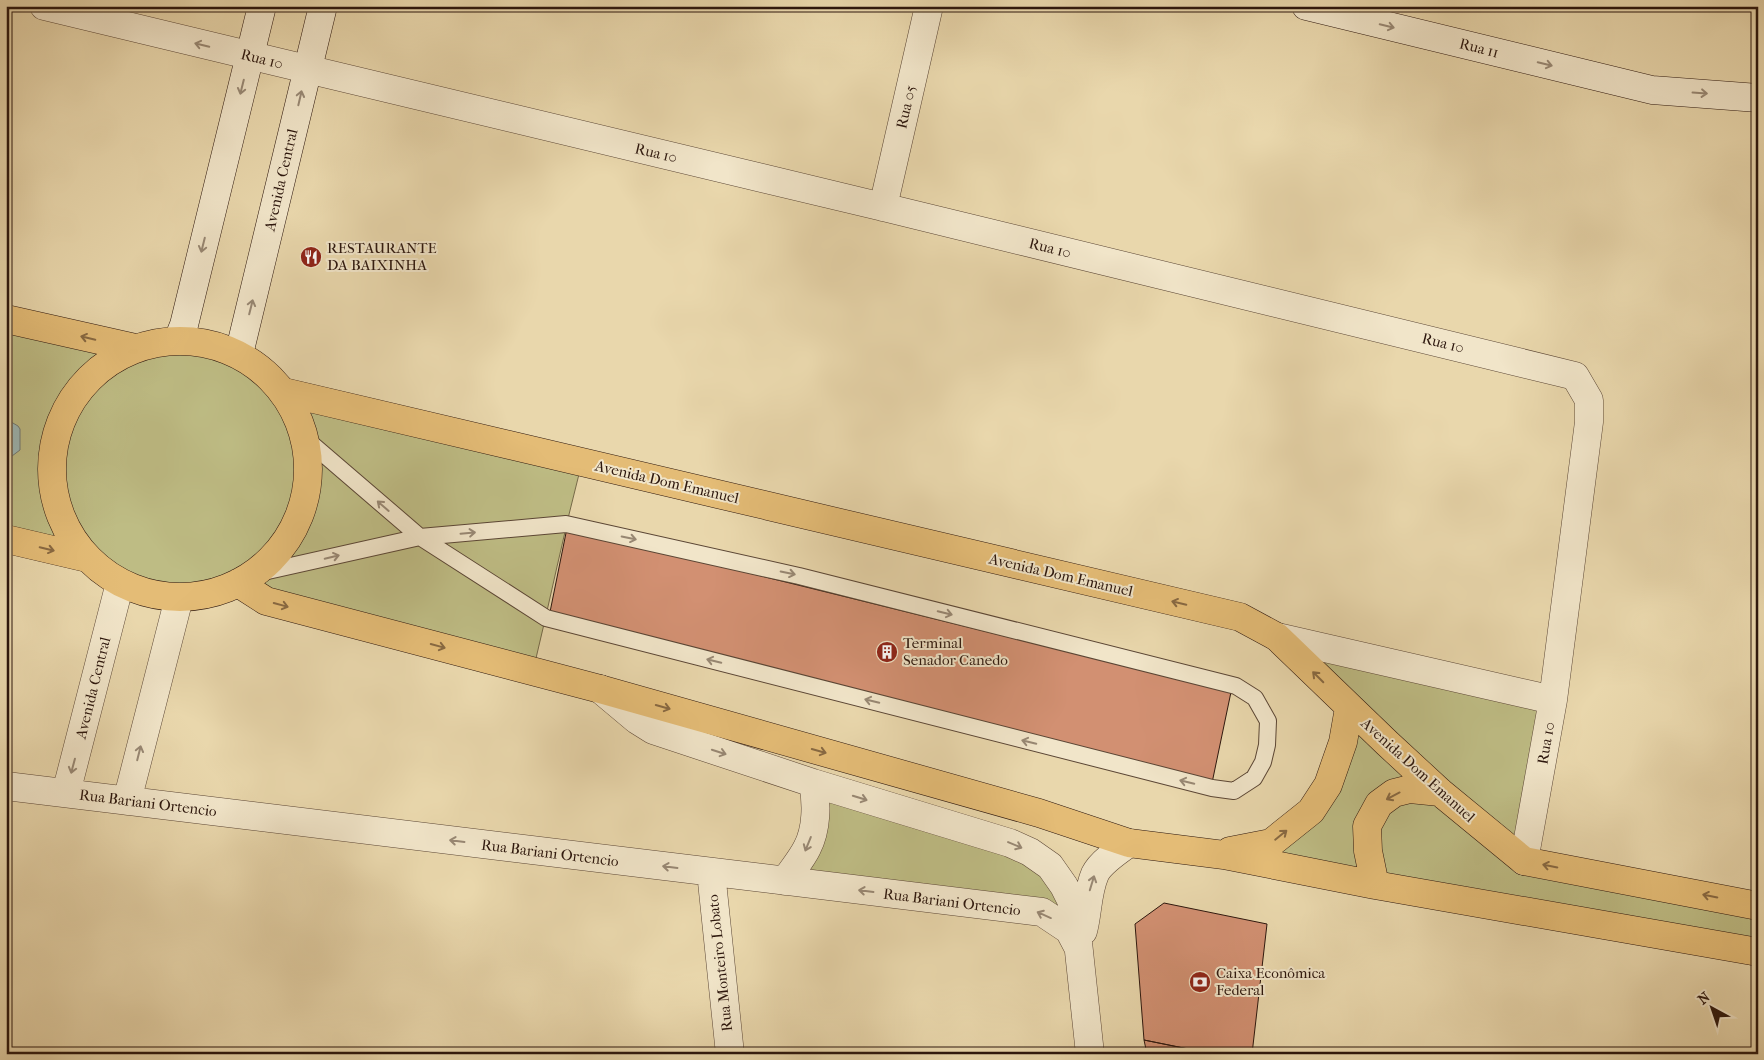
<svg xmlns="http://www.w3.org/2000/svg" width="1764" height="1060" font-family="'IM FELL French Canon',serif">
<style>
.green{fill:#bebc84;stroke:#756948}
.water{fill:#9cb7b5;stroke:#6f7772}
.building{fill:#d29072;stroke:#2c160d}
.lines{fill:none;stroke-linecap:round;stroke-linejoin:round}
.lane-casing{stroke:#5b4635;stroke-width:18}
.street-casing{stroke:#5b4635;stroke-width:29}
.secondary-casing{stroke:#2c160d;stroke-width:29}
.primary-casing{stroke:#2c160d;stroke-width:29}
.lane{stroke:#f1e5c9;stroke-width:16}
.street{stroke:#f1e5c9;stroke-width:28}
.secondary{stroke:#f1e5c9;stroke-width:28}
.primary{stroke:#e4bc76;stroke-width:28}
.oneway{stroke:#988874}
.oneway2{stroke:#886942}
.labels{text-anchor:middle;dominant-baseline:central;stroke-width:4;stroke-linejoin:round;paint-order:stroke}
.street-label{font-size:15px;fill:#2c160d;stroke:#f1e5c9}
.poi-label{font-size:15px;fill:#2c160d;stroke:#f1e5c9;text-anchor:start}
</style>
<rect width="100%" height="100%" fill="#e9d7ac"/>
<filter id="stains"><feTurbulence type="fractalNoise" baseFrequency=".004" numOctaves="4"/><feColorMatrix values="0 0 0 0 .2 0 0 0 0 .09 0 0 0 0 .02 0 0 0 .5 -.17"/></filter>
<radialGradient id="worn" r=".72"><stop offset=".6" stop-color="#630" stop-opacity="0"/><stop offset="1" stop-color="#630" stop-opacity=".3"/></radialGradient>
<!-- green -->
<path class="green" d="M6,319L135,348L161,342L194,340L222,347L261,368L287,401L582,462C564,531 550,601 533,671L266,601L247,577L212,593L179,598L141,591L120,583L83,552L6,539Z
M1277,637L1553,700L1525,861L1758,901V951L1224,855L1306,815L1349,708Z
M816,796L1030,852L1075,914L785,881Z"/>
<!-- water -->
<path class="water" d="M6,419L18,426L20,429V450L12,456H6Z"/>
<!-- building -->
<path class="building" d="M567,528L1231,692L1212,783L550,612Z
M1164,903L1267,924L1252,1054H1213L1144,1040L1135,924Z
M1144,1040L1213,1054H1147Z"/>
<g class="lines">
<!-- lane casing -->
<g class="lane-casing">
<path id="lane" d="M250,575L420,537L566,524L799,576L1236,686L1255,698L1268,721L1267,745L1263,762L1254,778L1234,791L1212,788L546,618L420,537L306,439"/>
</g>
<!-- street casing -->
<g class="street-casing">
<path id="street" d="M44,6L883,207L1575,376L1589,400V422L1553,700L1524,861
M883,207L929,6
M1277,637L1553,700
M600,689L637,720L653,730L813,783C817,803 817,829 807,848C801,860 792,870 785,881
M813,783L1010,843L1030,852L1050,866L1064,886L1071,900L1075,914L1090,1054
M6,786L1042,912L1069,930L1078,947
M66,793L120,583
M127,801L179,598
M711,872L730,1054
M1083,931C1088,913 1087,892 1095,874C1100,863 1119,850 1129,843"/>
</g>
<!-- secondary casing -->
<g class="secondary-casing">
<path id="secondary" d="M1306,6L1652,90L1758,98
M178,340L184,325L262,6
M239,354L323,6"/>
</g>
<!-- primary casing -->
<g class="primary-casing">
<path id="primary" d="M6,319L135,348
M52 469a128 128 0 1 1 256 0a128 128 0 1 1-256 0Z
M284,392L1240,617L1277,637L1387,743L1440,792L1524,861L1758,906
M6,539L87,558
M238,583L266,601L600,689L1039,813L1129,843L1224,855L1375,885L1758,952
M1230,851L1271,843L1311,811L1328,785L1343,742L1349,708
M1375,885L1368,851L1367,826L1379,804L1394,793L1410,789L1440,792"/>
</g>
<!-- lane -->
<use href="#lane" class="lane"/>
<!-- street -->
<use href="#street" class="street"/>
<!-- secondary -->
<use href="#secondary" class="secondary"/>
<!-- primary -->
<use href="#primary" class="primary"/>
</g>
<!-- one-way arrows -->
<defs><path id="oneway-shaft" d="M-6 0H5M1.5-3L5.5 0L1.5 3" fill="none" stroke-width="1.6" stroke-linecap="round" stroke-linejoin="round" transform="scale(1.25)"/></defs>
<g class="oneway">
<use href="#oneway-shaft" transform="translate(1387 26) rotate(14)"/>
<use href="#oneway-shaft" transform="translate(202 45) rotate(-166)"/>
<use href="#oneway-shaft" transform="translate(1545 64) rotate(14)"/>
<use href="#oneway-shaft" transform="translate(242 87) rotate(104)"/>
<use href="#oneway-shaft" transform="translate(1700 93) rotate(4)"/>
<use href="#oneway-shaft" transform="translate(300 98) rotate(-77)"/>
<use href="#oneway-shaft" transform="translate(203 245) rotate(104)"/>
<use href="#oneway-shaft" transform="translate(251 307) rotate(-76)"/>
<use href="#oneway-shaft" transform="translate(383 506) rotate(-139)"/>
<use href="#oneway-shaft" transform="translate(468 533) rotate(-5)"/>
<use href="#oneway-shaft" transform="translate(629 538) rotate(12)"/>
<use href="#oneway-shaft" transform="translate(332 557) rotate(-13)"/>
<use href="#oneway-shaft" transform="translate(788 573) rotate(12)"/>
<use href="#oneway-shaft" transform="translate(945 613) rotate(14)"/>
<use href="#oneway-shaft" transform="translate(714 661) rotate(-166)"/>
<use href="#oneway-shaft" transform="translate(872 701) rotate(-166)"/>
<use href="#oneway-shaft" transform="translate(1029 742) rotate(-166)"/>
<use href="#oneway-shaft" transform="translate(719 752) rotate(18)"/>
<use href="#oneway-shaft" transform="translate(139 753) rotate(-76)"/>
<use href="#oneway-shaft" transform="translate(73 766) rotate(105)"/>
<use href="#oneway-shaft" transform="translate(1187 782) rotate(-166)"/>
<use href="#oneway-shaft" transform="translate(860 798) rotate(17)"/>
<use href="#oneway-shaft" transform="translate(457 841) rotate(-173)"/>
<use href="#oneway-shaft" transform="translate(808 844) rotate(112)"/>
<use href="#oneway-shaft" transform="translate(1015 845) rotate(23)"/>
<use href="#oneway-shaft" transform="translate(670 867) rotate(-173)"/>
<use href="#oneway-shaft" transform="translate(1092 883) rotate(-73)"/>
<use href="#oneway-shaft" transform="translate(866 891) rotate(-173)"/>
<use href="#oneway-shaft" transform="translate(1044 915) rotate(-156)"/>
</g>
<g class="oneway2">
<use href="#oneway-shaft" transform="translate(88 338) rotate(-167)"/>
<use href="#oneway-shaft" transform="translate(47 549) rotate(13)"/>
<use href="#oneway-shaft" transform="translate(1179 603) rotate(-167)"/>
<use href="#oneway-shaft" transform="translate(281 605) rotate(15)"/>
<use href="#oneway-shaft" transform="translate(438 646) rotate(15)"/>
<use href="#oneway-shaft" transform="translate(1318 677) rotate(-135)"/>
<use href="#oneway-shaft" transform="translate(663 707) rotate(16)"/>
<use href="#oneway-shaft" transform="translate(819 751) rotate(16)"/>
<use href="#oneway-shaft" transform="translate(1393 796) rotate(152)"/>
<use href="#oneway-shaft" transform="translate(1281 835) rotate(-39)"/>
<use href="#oneway-shaft" transform="translate(1550 866) rotate(-169)"/>
<use href="#oneway-shaft" transform="translate(1710 896) rotate(-169)"/>
</g>
<!-- icons -->
<defs>
<g id="restaurant-disc" transform="scale(1.125)"><circle r="9.5" fill="#8f2418" stroke="#f1e5c9"/><path d="M-5-6h1v4h1v-4h1v4h1v-4h1v5L-1.5 .5V6h-2V.5L-5-1ZM5-6V6H3V1.5H1.5Q1.5-4 5-6Z" fill="#fff"/></g>
<g id="building-disc" transform="scale(1.125)"><circle r="9.5" fill="#8f2418" stroke="#f1e5c9"/><path d="M-4-6H4V6H1V3H-1V6H-4ZM-2.5-4.3h1.7v1.8h-1.7ZM.8-4.3h1.7v1.8H.8ZM-2.5-1h1.7V.8h-1.7ZM.8-1h1.7V.8H.8Z" fill="#fff"/></g>
<g id="bank-disc" transform="scale(1.125)"><circle r="9.5" fill="#8f2418" stroke="#f1e5c9"/><path d="M-6-4H6V4H-6ZM0-2.3a2.3 2.3 0 1 0 0 4.6a2.3 2.3 0 1 0 0-4.6Z" fill="#fff"/></g>
</defs>
<g fill-rule="evenodd">
<use href="#restaurant-disc" x="311" y="257"/>
<use href="#building-disc" x="887" y="652"/>
<use href="#bank-disc" x="1200" y="982"/>
</g>
<g class="labels">
<!-- street labels -->
<g class="street-label">
<text transform="translate(1479 48) rotate(14)">Rua 11</text>
<text transform="translate(262 59) rotate(14)">Rua 10</text>
<text transform="translate(906 107) rotate(-77)">Rua 05</text>
<text transform="translate(656 153) rotate(13)">Rua 10</text>
<text transform="translate(281 180) rotate(-77)">Avenida Central</text>
<text transform="translate(1050 248) rotate(14)">Rua 10</text>
<text transform="translate(1443 343) rotate(14)">Rua 10</text>
<text transform="translate(667 482) rotate(13)">Avenida Dom Emanuel</text>
<text transform="translate(1061 575) rotate(13)">Avenida Dom Emanuel</text>
<text transform="translate(93 688) rotate(-76)">Avenida Central</text>
<text transform="translate(1546 743) rotate(-80)">Rua 10</text>
<text transform="translate(1418 770) rotate(42)">Avenida Dom Emanuel</text>
<text transform="translate(148 803) rotate(7)">Rua Bariani Ortencio</text>
<text transform="translate(550 853) rotate(7)">Rua Bariani Ortencio</text>
<text transform="translate(952 902) rotate(7)">Rua Bariani Ortencio</text>
<text transform="translate(720 963) rotate(-96)">Rua Monteiro Lobato</text>
</g>
<!-- poi labels -->
<g class="poi-label">
<text x="327" y="248">RESTAURANTE<tspan x="327" dy="17">DA BAIXINHA</tspan></text>
<text x="903" y="643">Terminal<tspan x="903" dy="17">Senador Canedo</tspan></text>
<text x="1216" y="973">Caixa Econômica<tspan x="1216" dy="17">Federal</tspan></text>
</g>
</g>
<!-- margin -->
<rect width="1764" height="1060" fill="none" stroke="#e9d7ac" stroke-width="25"/>
<rect x="8" y="8" width="1749" height="1045" fill="none" stroke="#2c160d" stroke-width="2.5"/>
<rect x="12" y="12" width="1739" height="1035" fill="none" stroke="#2c160d"/>
<!-- north arrow -->
<g transform="translate(1712 1008) rotate(320)" stroke="#f1e5c9" stroke-width="4" paint-order="stroke">
<path d="M0-4L9 19L0 12L-9 19Z" fill="#2c160d"/>
<text y="-8" font-size="14" font-weight="bold" text-anchor="middle" fill="#2c160d">N</text>
</g>
<rect width="100%" height="100%" filter="url(#stains)"/>
<rect width="100%" height="100%" fill="url(#worn)"/>
</svg>
